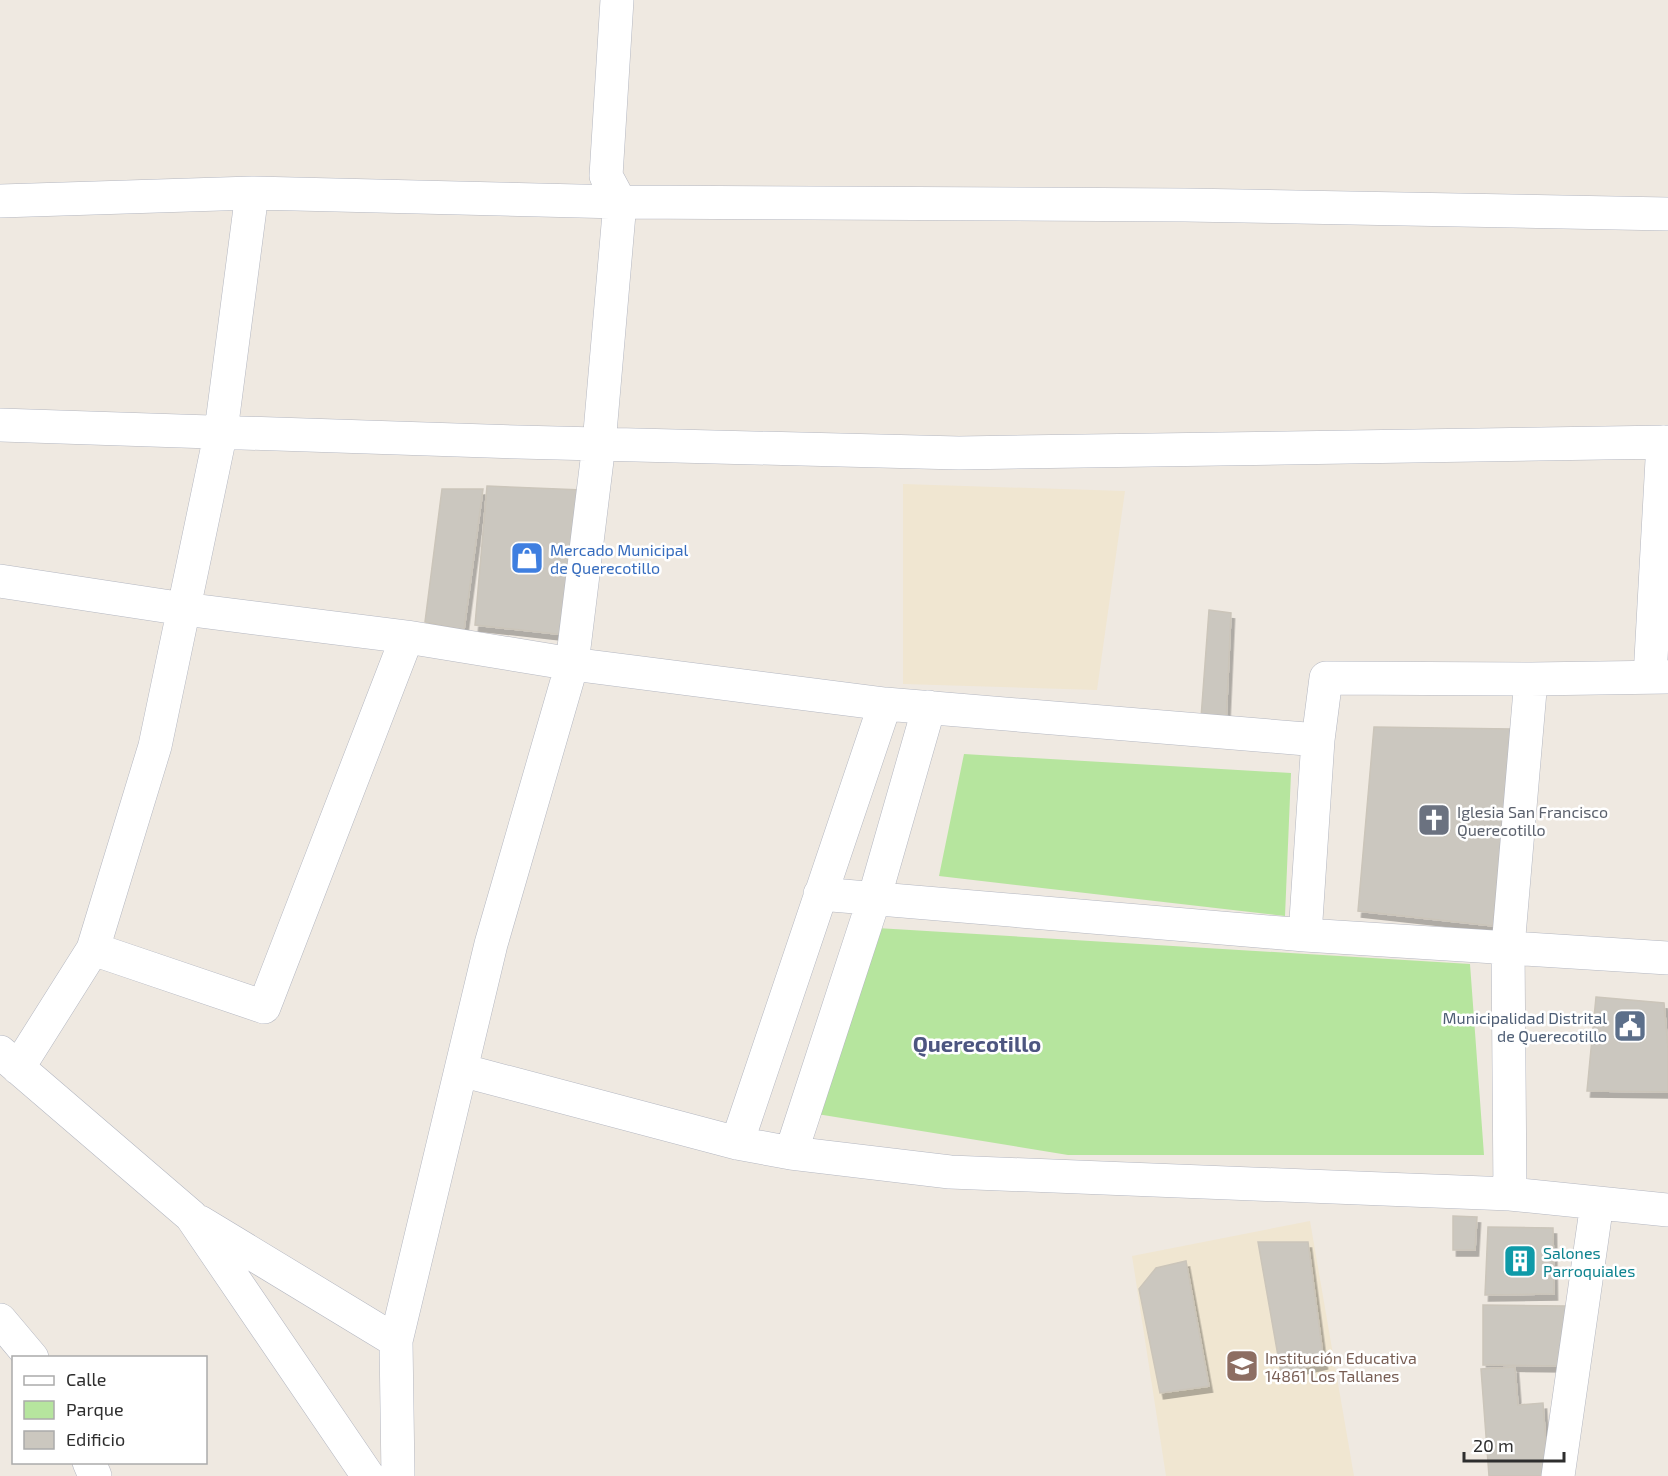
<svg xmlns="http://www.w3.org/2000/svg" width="1668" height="1476" font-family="'Exo 2',sans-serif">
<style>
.education{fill:#f0e6d1}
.green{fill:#b6e59e}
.building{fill:#cbc7bf;stroke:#cbc5ba;stroke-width:1.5;filter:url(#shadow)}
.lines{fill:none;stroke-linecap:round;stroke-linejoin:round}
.minor-casing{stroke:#b4b7c1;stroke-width:34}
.minor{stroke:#fff;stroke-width:33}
.labels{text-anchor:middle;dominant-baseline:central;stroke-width:5;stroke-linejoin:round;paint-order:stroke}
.shop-label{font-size:16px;fill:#366cbe;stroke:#fff;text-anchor:start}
.worship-label{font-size:16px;fill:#5b616d;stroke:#fff;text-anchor:start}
.service-label{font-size:16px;fill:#4e5e75;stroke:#fff;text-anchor:end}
.culture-label{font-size:16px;fill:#0d838f;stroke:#fff;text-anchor:start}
.education-label{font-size:16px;fill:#785e54;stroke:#fff;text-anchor:start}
.district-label{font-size:22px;font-weight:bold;fill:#4d5680;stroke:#fff}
</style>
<defs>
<filter id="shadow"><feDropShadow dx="3.5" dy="6" stdDeviation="0" flood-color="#0004"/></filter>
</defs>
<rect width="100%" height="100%" fill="#efe9e1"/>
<!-- education -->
<path class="education" d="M903,484L1125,491L1097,690L903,684Z
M1310,1221L1354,1476H1166L1132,1256Z"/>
<!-- green -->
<path class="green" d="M964,754L1291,773L1285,916L939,876Z
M877,928L1470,964L1484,1155H1068L817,1114Z"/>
<!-- building -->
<path class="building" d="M487,486L582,490L565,635L475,625Z
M442,489H483L464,630L425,622Z
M1209,610L1231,613L1226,723L1201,718Z
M1374,727L1511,729L1493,926L1358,911Z
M1596,997L1664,1003L1668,1048V1092L1587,1091Z
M1453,1216L1477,1217L1475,1250H1453Z
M1488,1227L1553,1228L1554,1294L1485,1295Z
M1258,1242H1308L1324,1363L1281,1373Z
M1186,1261L1209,1386L1160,1393L1139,1289L1156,1268Z
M1483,1305L1566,1306V1366L1483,1365Z
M1515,1367L1518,1405L1543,1403L1548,1476H1489L1481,1369Z"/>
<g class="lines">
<!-- minor casing -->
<g class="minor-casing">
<path id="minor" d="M0,201L252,193L620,202L1185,205L1668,214
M0,425L518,442L959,453L1668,442
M0,581L184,609L407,637L572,664L885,704L1318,740
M1650,677L1663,442
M820,894L1305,935L1668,958
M1305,935L1318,740L1326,678L1531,679L1668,677
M93,949L264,1007L407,637
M0,1052L191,1216L368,1476
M18,1068L93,949L155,746L221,431L252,193
M461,1070L737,1143L791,1153L950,1172L1510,1194L1668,1210
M737,1143L885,704
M791,1153L874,899L929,707
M1510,1194L1508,947L1531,679
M200,1222L396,1341
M0,1320L32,1358
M89,1462L95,1476
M398,1476L396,1341L491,944L572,664L599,444L620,202L606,176L617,0
M1558,1476L1597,1203"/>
</g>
<!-- minor -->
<use href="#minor" class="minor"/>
</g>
<!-- icons -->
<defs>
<g id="shop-square" transform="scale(1.725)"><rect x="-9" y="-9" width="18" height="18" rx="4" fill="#3f7fe0" stroke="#fff"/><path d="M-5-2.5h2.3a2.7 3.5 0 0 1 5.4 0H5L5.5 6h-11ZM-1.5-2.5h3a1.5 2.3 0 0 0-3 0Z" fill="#fff"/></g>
<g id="church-square" transform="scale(1.725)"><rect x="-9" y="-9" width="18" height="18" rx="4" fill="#6b7280" stroke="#fff"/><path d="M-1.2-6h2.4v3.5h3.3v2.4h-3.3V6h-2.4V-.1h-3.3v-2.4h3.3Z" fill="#fff"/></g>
<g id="civic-square" transform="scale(1.725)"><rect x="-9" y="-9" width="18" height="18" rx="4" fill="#5c6f8a" stroke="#fff"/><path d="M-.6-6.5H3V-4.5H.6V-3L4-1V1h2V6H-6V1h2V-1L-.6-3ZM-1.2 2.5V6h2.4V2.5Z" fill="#fff"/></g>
<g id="building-square" transform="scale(1.725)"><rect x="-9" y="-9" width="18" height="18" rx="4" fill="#0f9aa8" stroke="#fff"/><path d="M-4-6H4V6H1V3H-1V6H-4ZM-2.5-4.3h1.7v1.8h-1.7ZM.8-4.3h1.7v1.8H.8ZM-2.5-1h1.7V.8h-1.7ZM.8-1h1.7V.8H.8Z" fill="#fff"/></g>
<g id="school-square" transform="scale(1.725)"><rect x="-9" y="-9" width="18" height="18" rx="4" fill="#8d6e63" stroke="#fff"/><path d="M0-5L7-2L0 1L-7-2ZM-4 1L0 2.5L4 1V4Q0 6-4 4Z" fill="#fff"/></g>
</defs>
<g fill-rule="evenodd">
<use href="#shop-square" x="527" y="558"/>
<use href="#church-square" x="1434" y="820"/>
<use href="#civic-square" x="1630" y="1026"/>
<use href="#building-square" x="1520" y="1261"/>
<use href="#school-square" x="1242" y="1366"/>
</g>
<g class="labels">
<!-- shop labels -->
<g class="shop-label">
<text x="550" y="549">Mercado Municipal<tspan x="550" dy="18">de Querecotillo</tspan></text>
</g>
<!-- worship labels -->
<g class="worship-label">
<text x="1457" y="811">Iglesia San Francisco<tspan x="1457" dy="18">Querecotillo</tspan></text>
</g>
<!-- service labels -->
<g class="service-label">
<text x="1607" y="1017">Municipalidad Distrital<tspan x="1607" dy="18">de Querecotillo</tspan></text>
</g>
<!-- culture labels -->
<g class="culture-label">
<text x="1543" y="1252">Salones<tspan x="1543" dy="18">Parroquiales</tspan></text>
</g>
<!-- education labels -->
<g class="education-label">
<text x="1265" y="1357">Institución Educativa<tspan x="1265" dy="18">14861 Los Tallanes</tspan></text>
</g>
<!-- district labels -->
<g class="district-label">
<text x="977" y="1043">Querecotillo</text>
</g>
</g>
<!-- legend -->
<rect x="12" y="1356" width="195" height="108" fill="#ffffff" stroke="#ababab" stroke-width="1.5"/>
<rect x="24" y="1376" width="30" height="9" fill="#ffffff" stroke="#ababab" stroke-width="1.5"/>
<text x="66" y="1386" font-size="18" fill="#2e2e2e">Calle</text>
<rect x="24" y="1401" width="30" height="18" fill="#b6e59e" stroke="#ababab" stroke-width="1.5"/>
<text x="66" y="1416" font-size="18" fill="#2e2e2e">Parque</text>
<rect x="24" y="1431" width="30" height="18" fill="#cbc7bf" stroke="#ababab" stroke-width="1.5"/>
<text x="66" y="1446" font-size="18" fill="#2e2e2e">Edificio</text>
<!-- scale -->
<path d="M1464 1452v9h100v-9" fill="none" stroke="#2e2e2e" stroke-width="3"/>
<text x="1473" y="1452" font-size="18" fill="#2e2e2e" stroke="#ffffff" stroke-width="4.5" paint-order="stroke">20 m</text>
</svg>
